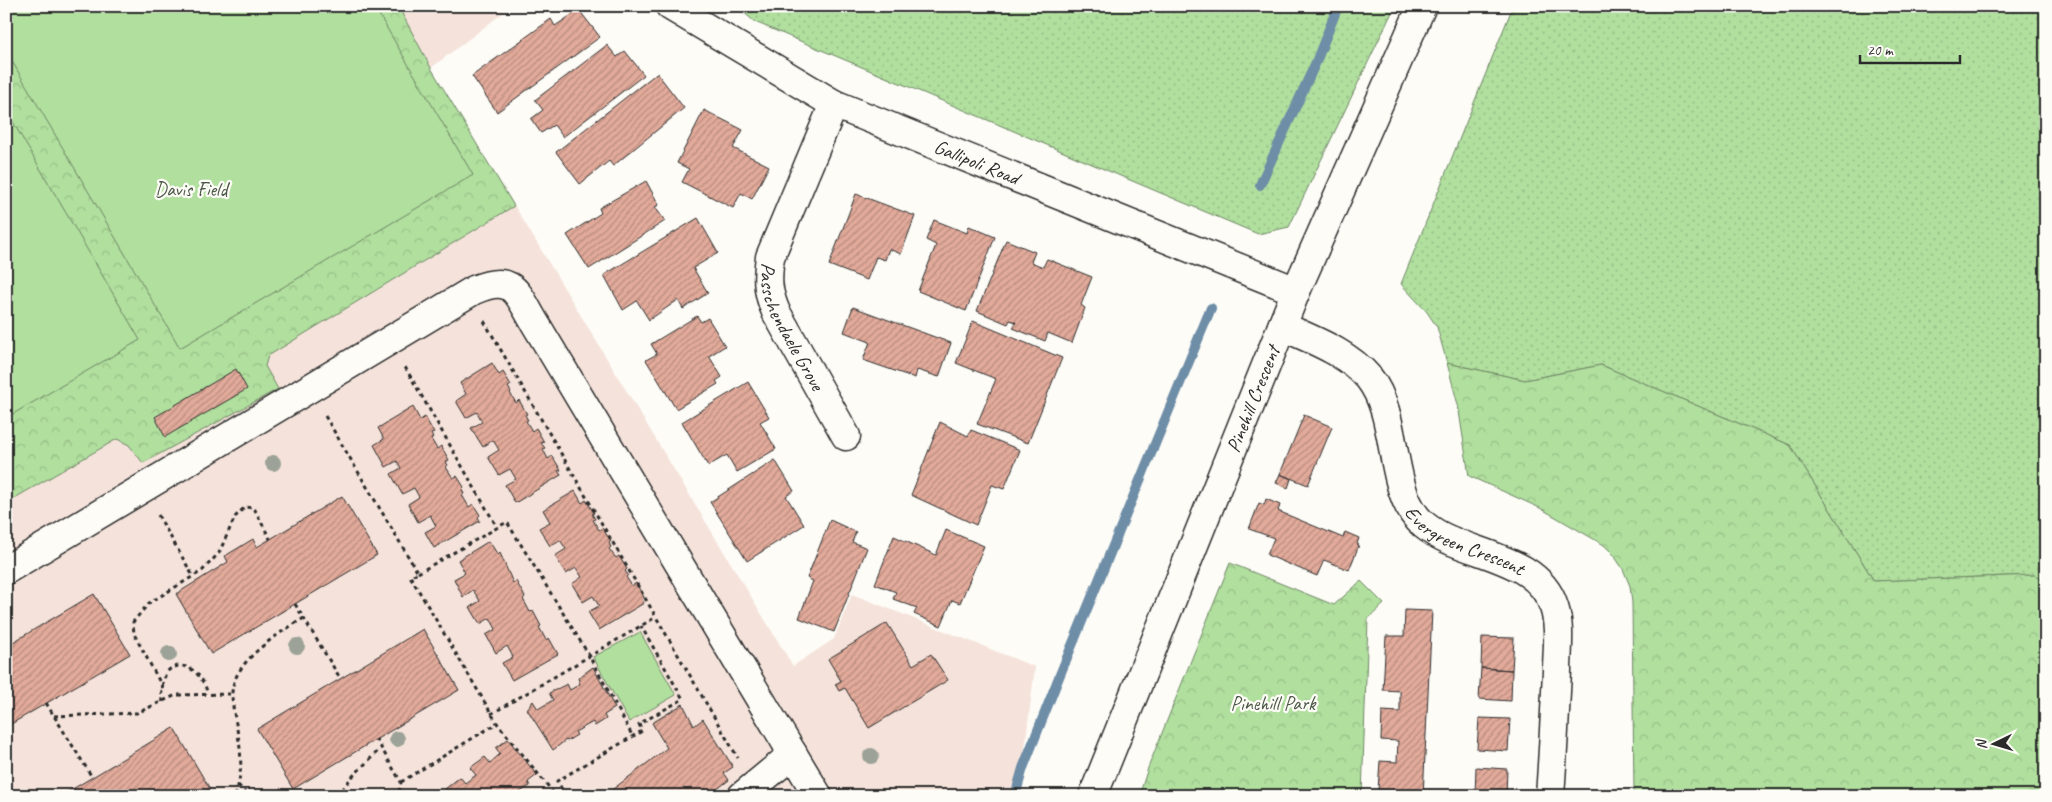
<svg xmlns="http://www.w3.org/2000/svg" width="2052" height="802" font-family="Caveat,sans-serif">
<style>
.built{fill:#f5e3db}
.grass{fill:url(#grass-dots);stroke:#6e8564}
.forest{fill:url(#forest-crowns);stroke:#6e8564}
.pitch{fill:#b0df9e;stroke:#6e8564}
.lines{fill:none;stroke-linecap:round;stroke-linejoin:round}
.stream{stroke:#6e8da6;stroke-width:10}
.building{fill:url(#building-hatch);stroke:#2b2b2b}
.minor-casing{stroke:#2b2b2b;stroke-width:31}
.path{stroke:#2b2b2b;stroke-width:3;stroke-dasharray:4 4;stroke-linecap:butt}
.minor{stroke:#fdfcf7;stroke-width:28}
.tree{fill:#9ca297}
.labels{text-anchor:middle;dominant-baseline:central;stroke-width:4.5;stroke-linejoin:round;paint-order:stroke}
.street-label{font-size:20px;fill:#2b2b2b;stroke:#fdfcf7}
.park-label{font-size:20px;fill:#4c5848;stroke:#fdfcf7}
</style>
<defs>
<pattern id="grass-dots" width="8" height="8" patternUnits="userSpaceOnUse" patternTransform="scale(1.25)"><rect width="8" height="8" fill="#b0df9e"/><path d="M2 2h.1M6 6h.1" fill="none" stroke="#98c088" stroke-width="1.8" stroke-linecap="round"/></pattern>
<pattern id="forest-crowns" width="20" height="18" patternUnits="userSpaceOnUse" patternTransform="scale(1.25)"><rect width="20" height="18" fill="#b0df9e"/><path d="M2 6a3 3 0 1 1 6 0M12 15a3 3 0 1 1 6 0" fill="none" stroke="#98c088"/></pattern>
<pattern id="building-hatch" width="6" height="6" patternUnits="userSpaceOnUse" patternTransform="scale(1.25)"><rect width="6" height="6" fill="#e2aa9a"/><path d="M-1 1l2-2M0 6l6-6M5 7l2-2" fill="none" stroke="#b78b7e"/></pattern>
</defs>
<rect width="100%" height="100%" fill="#fdfcf7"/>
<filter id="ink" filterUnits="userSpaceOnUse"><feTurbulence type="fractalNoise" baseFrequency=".02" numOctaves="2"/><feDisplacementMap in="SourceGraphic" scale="10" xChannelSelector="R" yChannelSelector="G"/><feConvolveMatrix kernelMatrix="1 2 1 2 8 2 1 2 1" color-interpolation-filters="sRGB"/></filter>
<g filter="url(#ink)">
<!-- built -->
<path class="built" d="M6,6H512L431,68L793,666L834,639L852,594L1035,667L1019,796H6Z"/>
<!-- grass -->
<path class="grass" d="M736,6H1395L1289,227L1258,234L755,22Z
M1513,6H2046V580L2034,575L1874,581L1790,445L1601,365L1525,380L1447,363L1437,327L1427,312L1401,284Z"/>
<!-- forest -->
<path class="forest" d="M6,6H398L431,68L514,206L268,356L265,366L278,389L143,463L129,445L117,439L6,503Z
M1447,363L1525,380L1601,365L1790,445L1874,581L2034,575L2046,580V796H1634L1632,603L1630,586L1623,569L1613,554L1604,545L1540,508L1469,476L1458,405Z
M1230,563L1334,605L1361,581L1384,604L1368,619L1362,796H1139L1148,768Z"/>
<!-- pitch -->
<path class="pitch" d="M6,6H374L473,175L180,348L6,51Z
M6,110L140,340L6,418Z
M640,632L676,695L629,722L593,657Z"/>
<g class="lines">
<!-- stream -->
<path class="stream" d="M1260,185L1316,62L1338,6
M1015,796L1023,768L1059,677L1211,308"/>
</g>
<!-- building -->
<path class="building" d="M579,10L600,37L497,112L472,76L551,19L555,26Z
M607,45L617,57L625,51L644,75L563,137L554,125L541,133L531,119L543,110L535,100Z
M657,73L684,108L613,166L609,161L580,184L556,152Z
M704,110L743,130L733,148L769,166L752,199L741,193L733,208L682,182L689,169L677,163Z
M646,181L659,205L655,207L665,221L589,269L567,235L601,213L599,208Z
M856,194L915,216L901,254L889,249L885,260L876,257L867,280L829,265Z
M698,218L718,253L693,268L708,293L683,309L678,300L649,320L637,301L623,310L604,275Z
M934,220L967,233L969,226L995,237L966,311L918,291L936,245L926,240Z
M1006,240L1035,252L1031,262L1043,267L1047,259L1092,277L1081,305L1085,308L1072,343L1048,333L1045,341L1013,328L1016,322L1010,320L1008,324L977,311Z
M853,307L951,343L939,377L917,370L915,378L863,360L870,342L844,332Z
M697,316L701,322L708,318L725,346L709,356L722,377L716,381L718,384L676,409L646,360L657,354L651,344Z
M973,321L1062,358L1028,443L977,424L996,379L956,363Z
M492,363L499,375L503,372L511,385L508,387L511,392L510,393L516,403L519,400L527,414L525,415L528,420L526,421L532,431L536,428L544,442L541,443L545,448L543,449L548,459L552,456L561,470L558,471L561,475L515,503L505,485L516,479L510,469L499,475L488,457L499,450L493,440L483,447L471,428L482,422L477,412L466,418L456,401L466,394L460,383Z
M236,369L247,389L165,437L155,417Z
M748,382L769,417L760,422L776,449L737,472L727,455L708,466L682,422Z
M413,407L420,420L425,417L434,433L431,434L433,438L431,439L437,449L441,446L449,460L446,462L448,465L446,467L453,478L457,476L464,487L462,489L464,494L462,495L469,507L473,504L480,515L478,517L480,521L434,548L425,532L436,526L430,515L418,522L408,504L419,497L414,488L402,494L391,474L401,468L397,461L386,467L374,445L384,439L378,428Z
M1304,415L1332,427L1308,485L1280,474Z
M940,422L968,436L971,430L1020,450L1004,489L992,485L976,525L911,495Z
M775,460L794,491L786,496L804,525L747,561L710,502Z
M1280,474L1291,479L1288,488L1276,483Z
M575,491L582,503L586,500L594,513L592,514L595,519L593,520L599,530L602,528L611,541L609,543L611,547L609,549L616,558L619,556L627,569L625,571L628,575L626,577L632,586L636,583L644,597L642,599L644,603L599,630L588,612L599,606L593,596L583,602L572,584L582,577L576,568L566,574L555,556L566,549L560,540L550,546L539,528L550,522L543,510Z
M342,496L377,555L211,654L176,594L228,562L225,556L253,539L257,547Z
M1266,499L1280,505L1278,511L1343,538L1345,532L1359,538L1357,544L1359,545L1349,570L1324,560L1317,576L1267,555L1274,538L1249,529L1259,503L1264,505Z
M830,520L856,532L852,542L867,548L834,632L799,618L813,581L807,578Z
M946,530L984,546L960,603L952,600L941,626L914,614L917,608L893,599L896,592L875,584L894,536L936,555Z
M489,541L498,555L500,553L513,583L516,581L525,597L523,599L530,612L533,611L541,626L539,627L546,640L549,638L558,654L512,680L502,663L513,657L507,646L496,653L486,635L496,629L490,618L480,624L470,607L480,601L473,590L463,597L454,579L465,573L458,560Z
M94,594L130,654L6,727V641L8,645Z
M1405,610L1432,611L1423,796H1395L1396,791L1378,790L1380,761L1397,762L1398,741L1381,740L1382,711L1400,712V691L1383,690L1386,636H1404Z
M887,623L913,665L931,654L948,680L869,728L845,688L839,691L835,684L841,681L828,659Z
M423,629L459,690L293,789L257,729Z
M1482,637L1514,638L1512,670L1481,668Z
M593,667L615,708L604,715L606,719L595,726L593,722L575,732L577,735L567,741L566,740L553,750L527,709L533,701L538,709L553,700L549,693L567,684L570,690L580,684L578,678Z
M1481,668L1512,670L1511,701L1479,699Z
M683,704L694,726L703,719L733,767L724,773L729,780L708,796H604L667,748L652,723Z
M1479,718L1510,719L1508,751L1477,749Z
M174,728L210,789L198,796H61Z
M508,739L537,775L528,782L530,786L513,796L512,794L510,796H449L445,789L460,777L465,783L476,775L470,768L485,757L490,763L500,754L496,748Z
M1476,767L1507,769L1506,796H1475Z"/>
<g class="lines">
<!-- minor casing -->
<g class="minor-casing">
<g id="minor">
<path id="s1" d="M670,6L834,104L1296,291"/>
<path id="s2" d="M834,104L770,257C767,279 767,291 776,312L846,436"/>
<path id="s3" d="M1282,326C1312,340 1347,352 1369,378C1401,418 1386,493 1424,525C1461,556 1537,553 1554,607C1561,628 1557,651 1557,671C1555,713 1553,754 1550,796"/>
<path d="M6,570L474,290C514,273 517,293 535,323L818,796"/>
<path d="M742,796L793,754"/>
<path id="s4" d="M1093,796L1296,291L1422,6"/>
</g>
</g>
<!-- path -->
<path class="path" d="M484,321L738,758
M405,367L497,527
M325,416L418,573L410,576L497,723L556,796
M158,515L193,576
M418,573L507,522L590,657L633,737
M295,604L340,678
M163,688L134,634L133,622L149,603L202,571L219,553L235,517L245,507L254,508L270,539
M162,702C161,694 162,677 168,671C170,668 175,667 178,666C194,665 204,680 208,694
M46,703L92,777
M491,714L656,617
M54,716L137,713L176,695L232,694
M376,739L401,782L398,796
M401,782L496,724
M238,785L249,796
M235,796C242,776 242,756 238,735C236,722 232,707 232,693C233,661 279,633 304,618
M337,796L352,777L381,748
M566,796L557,781L642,731L639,724L683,699L641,626"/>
<!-- minor -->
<use href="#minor" class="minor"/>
</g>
<!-- trees -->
<g class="tree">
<circle cx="273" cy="463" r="8"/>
<circle cx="297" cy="646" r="8"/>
<circle cx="169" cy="654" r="8"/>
<circle cx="397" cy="739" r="8"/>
<circle cx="871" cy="756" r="8"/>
</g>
</g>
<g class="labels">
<!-- street labels -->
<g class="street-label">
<text stroke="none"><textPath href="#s1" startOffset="345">Gallipoli Road</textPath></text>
<text stroke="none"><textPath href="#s2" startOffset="241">Passchendaele Grove</textPath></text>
<text stroke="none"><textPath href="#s4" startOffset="428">Pinehill Crescent</textPath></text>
<text stroke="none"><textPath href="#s3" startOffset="305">Evergreen Crescent</textPath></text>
</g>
<!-- park labels -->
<g class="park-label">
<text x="191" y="189">Davis Field</text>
<text x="1273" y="703">Pinehill Park</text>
</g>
</g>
<!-- margin -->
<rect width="2052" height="802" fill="none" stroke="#fdfcf7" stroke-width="25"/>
<rect x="12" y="12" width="2027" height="777" fill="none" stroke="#2b2b2b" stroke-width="2" filter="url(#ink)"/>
<!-- north arrow -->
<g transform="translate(1994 744) rotate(265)" stroke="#fdfcf7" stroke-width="4" paint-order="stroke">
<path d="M0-4L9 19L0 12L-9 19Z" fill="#2b2b2b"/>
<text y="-8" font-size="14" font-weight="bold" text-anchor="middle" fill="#2b2b2b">N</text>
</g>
<!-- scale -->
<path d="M1860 55v8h100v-8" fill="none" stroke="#2b2b2b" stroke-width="2.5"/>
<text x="1867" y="55" font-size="15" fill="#2b2b2b" stroke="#fdfcf7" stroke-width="4" paint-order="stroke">20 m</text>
</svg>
